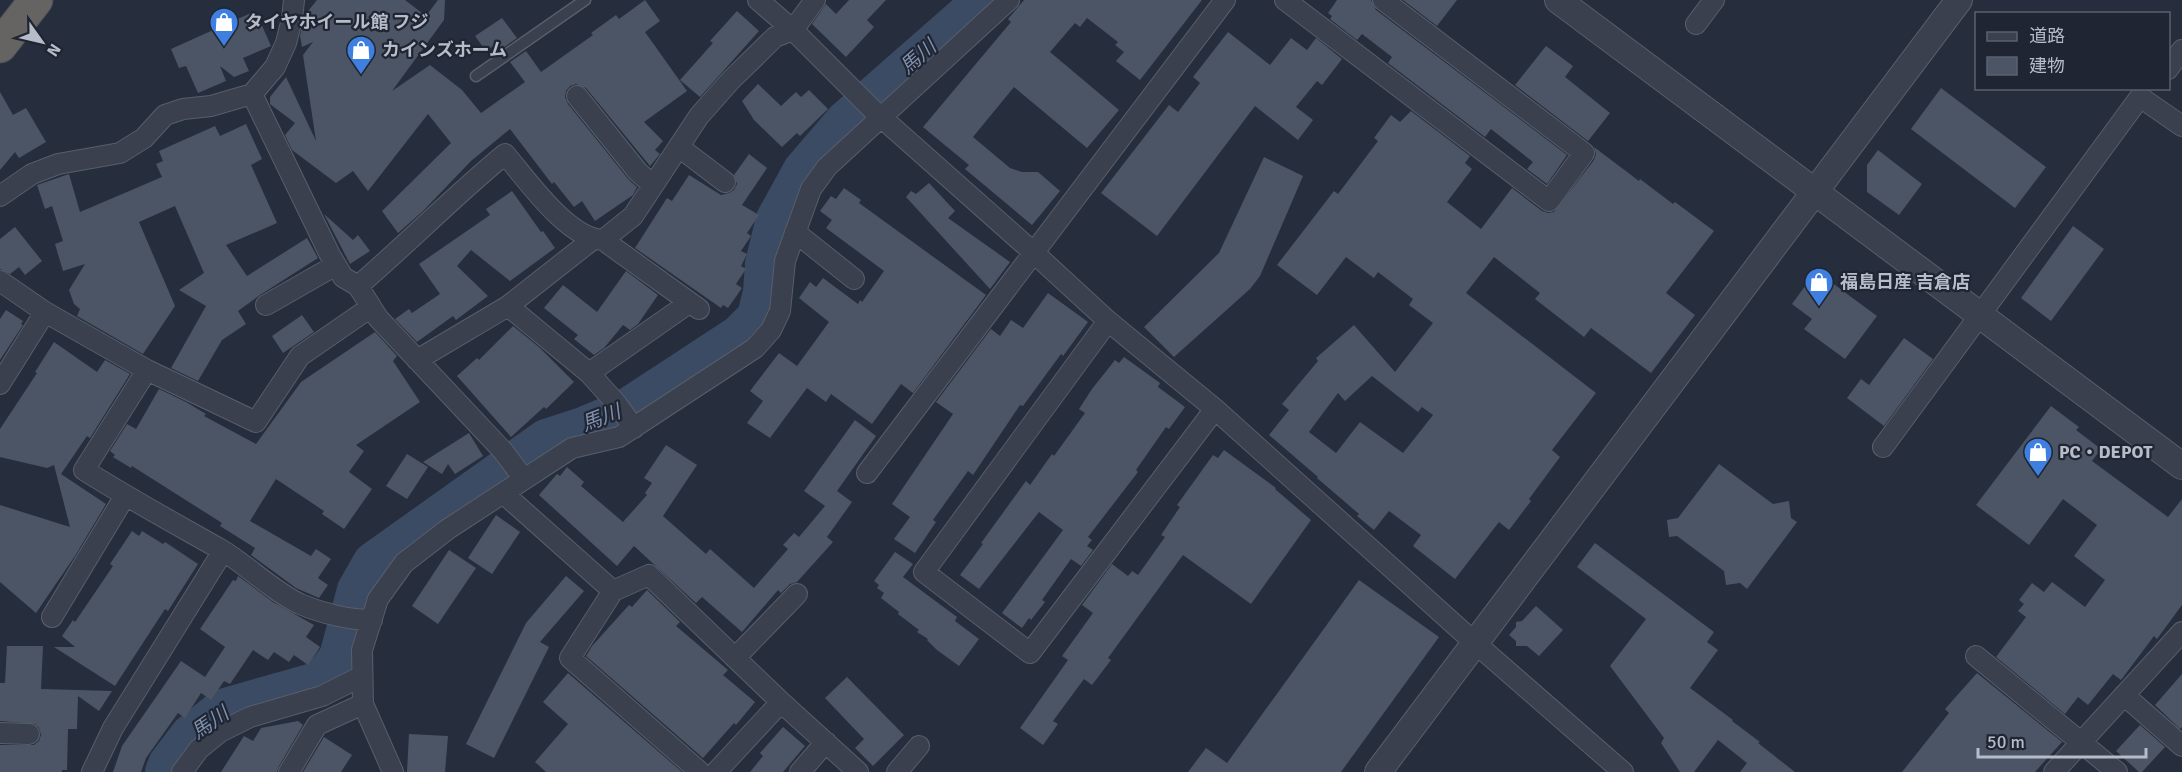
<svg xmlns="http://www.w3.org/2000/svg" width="2182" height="772" font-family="Signika,'Noto Sans JP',sans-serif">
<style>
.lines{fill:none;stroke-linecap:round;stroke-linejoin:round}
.river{stroke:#3c4b64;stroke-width:40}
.building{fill:#4c5565;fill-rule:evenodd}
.service-casing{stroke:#585e6b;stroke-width:13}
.minor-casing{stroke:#585e6b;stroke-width:22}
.tertiary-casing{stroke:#585e6b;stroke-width:28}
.trunk-casing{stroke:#454b58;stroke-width:35}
.service{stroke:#3a404d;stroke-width:10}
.minor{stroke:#3a404d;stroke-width:20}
.tertiary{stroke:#3a404d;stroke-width:26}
.trunk{stroke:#656462;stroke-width:33}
.labels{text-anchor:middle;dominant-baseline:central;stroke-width:4.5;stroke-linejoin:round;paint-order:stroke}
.poi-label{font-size:18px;font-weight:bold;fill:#b6bcc8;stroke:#1f2532;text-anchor:start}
.water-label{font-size:20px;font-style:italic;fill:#7f90ad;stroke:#1f2532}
</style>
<rect width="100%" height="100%" fill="#262e3d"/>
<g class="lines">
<!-- river -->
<path class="river" d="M165,772L168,764L190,735L222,709L317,682L328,671L339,657L357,590L373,562L546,439L583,427L626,409L739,335L757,317L763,292L765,264L776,219L803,170L845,121L983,0"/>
</g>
<!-- building -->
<path class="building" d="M317,0H405L426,16L438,0H445L444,20L392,91L430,65L462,90L481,113L525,82L510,62L526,51L541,72L593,35L591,33L616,15L619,19L645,0L660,21L645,32L687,91L644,122L663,141L655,150L660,154L650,166L586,88L576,84L570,86L566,91L565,97L568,104L629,180L637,187L633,195L595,221L582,201L574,207L554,182L552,184L510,129L471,161L423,211L398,233L382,211L451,143L428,114L368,191L353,171L336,183L292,150L285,135L295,123L270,104V97L286,77L316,141L303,55L313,42L302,47L300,36L304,16Z
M849,0H886L867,20L874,27L846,57L812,24L826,4L836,14Z
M1024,0H1202L1140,80L1116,61L1124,52L1115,45L1118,42L1087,18L1080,27L1075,23L1050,52L1119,110L1087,148L1014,87L973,137L1010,168L1022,172H1038L1060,191L1032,225L965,169L969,165L923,127L1011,22L1008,19Z
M1337,0H1371L1376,10L1567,155L1547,184L1527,169L1533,162L1491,129L1485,137L1388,63L1392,57L1362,34L1357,40L1330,19L1332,16L1328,13Z
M1403,0H1457L1437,26Z
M737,11L759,31L700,97L680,80L713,43L710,41Z
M251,13L255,23L260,21L271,46L243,58L249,71L234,77L220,66L226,81L198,93L186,66L179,68L171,49Z
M502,18L517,38L500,50L496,44L486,51L475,36Z
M1228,32L1270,65L1291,38L1307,50L1316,38L1342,59L1322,85L1317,81L1296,107L1313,120L1298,140L1255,106L1157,236L1101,193L1169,105L1178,112L1200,83L1193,77Z
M1546,46L1573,66L1565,77L1610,113L1588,141L1515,85Z
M758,84L781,106L796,92L801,97L809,90L828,109L800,136L797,133L782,147L754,120L742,101Z
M1941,88L2046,167L2015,208L1911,129Z
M0,92L13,115L26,108L46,142L19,158L15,152L0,170Z
M1411,111L1470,156L1465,163L1472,169L1447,202L1481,229L1512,188L1542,211L1548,213L1554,212L1594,160L1596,154L1594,147L1639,181L1640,179L1673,204L1675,202L1714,231L1666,293L1695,315L1651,373L1591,328L1584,337L1535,299L1540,293L1494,257L1466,293L1596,393L1552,450L1560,457L1529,499L1531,501L1509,530L1499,522L1455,579L1413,546L1421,535L1389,511L1374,530L1357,516L1359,514L1317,478L1318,477L1269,435L1289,410L1282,404L1318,361L1316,358L1354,325L1395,372L1433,323L1409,305L1413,299L1378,272L1374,278L1346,257L1317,295L1277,265L1334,191L1338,194L1378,141L1374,138L1391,115L1400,122ZM1372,376L1418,412L1422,407L1433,415L1403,453L1360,422L1336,453L1309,432L1338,393L1345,401Z
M246,124L262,159L251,165L277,223L226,245L247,276L307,238L318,258L260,295L238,311L246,324L222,340L198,381L171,368L206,306L179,290L204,273L175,206L139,222L175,306L143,354L77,316L80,309L74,304L69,290L85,264L63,271L55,244L63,241L52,206L45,209L37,185L69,174L80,212L162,177L156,164L163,161L159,151L215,126L220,136Z
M1878,150L1922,184L1899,215L1867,192V165Z
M749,154L767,168L742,205L759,215L747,233L751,236L741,251L747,254L741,266L746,269L736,284L742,288L728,308L723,305L721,308L635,248L667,198L672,201L689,175L721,195L729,193L734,190L737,184L734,175Z
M1264,157L1303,176L1260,276L1250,289L1174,357L1144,327L1219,253Z
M929,183L955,211L948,218L1010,262L990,289L906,197L911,191L916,194Z
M844,188L861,200L859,203L986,295L913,393L901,384L872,424L831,394L826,402L807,388L770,438L747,423L763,401L750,391L779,353L797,366L829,322L799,298L810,282L816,287L823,278L858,304L860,300L862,302L884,271L826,228L832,220L820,211L831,196L836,199Z
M512,191L541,232L543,231L555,248L510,281L471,250L457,266L488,296L456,320L453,316L417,342L395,319L409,309L412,313L440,294L419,264L490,215L486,209Z
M324,214L353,240L358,235L370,251L350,264Z
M2073,226L2104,249L2051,321L2021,298Z
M15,227L42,261L25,275L19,267L10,274L0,269V239Z
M626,271L658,295L638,324L630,330L623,325L604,348L594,355L574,339L578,335L544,308L563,285L597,312Z
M1816,271L1877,316L1845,359L1804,329L1812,319L1792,304Z
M1048,293L1088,322L1063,356L1061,354L1023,406L1020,405L973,475L968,471L933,520L936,522L915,553L894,539L910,517L892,504L953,414L936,402L991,329L1000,336L1011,320L1023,328Z
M6,310L23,321L21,324L23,325L0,360V319Z
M302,315L314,332L283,353L272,336Z
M513,326L540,348L574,382L546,409L544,407L511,437L457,376L477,358L479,360Z
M375,332L397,356L393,361L420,402L356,445L364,451L349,472L372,489L344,529L322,514L324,511L276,479L250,521L311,556L316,549L331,559L318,578L328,585L319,598L296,588L251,555L255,548L220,526L222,523L132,466L131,468L113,457L115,455L110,451L127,424L136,429L159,389L186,402L206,414L204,416L256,444L301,382Z
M1904,338L1933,359L1884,426L1847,398L1861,379L1869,385Z
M54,342L97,372L105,360L130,374L90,438L87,436L61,474L106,504L75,556L36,613L0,582V505L70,527L54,465L47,468L0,457V429L37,373L35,372Z
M1124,357L1160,383L1158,387L1185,407L1169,429L1166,427L1136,470L1138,472L1088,537L1092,540L1087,546L1093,550L1081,566L1071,559L1042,600L1045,602L1031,620L1029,618L1022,628L1002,613L1063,530L1039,512L979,589L960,575L983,544L981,543L1026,481L1030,485L1052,454L1054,456L1085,413L1079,409L1092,389L1115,360L1119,363Z
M2051,406L2079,427L2076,430L2101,449L2092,461L2168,517L2182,499V605L2157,639L2154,636L2121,680L2113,674L2088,705L2078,697L2065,714L1996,657L2026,617L2018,611L2024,604L2019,600L2032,583L2044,592L2052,582L2085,607L2105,580L2074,556L2097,525L2063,499L2029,545L1976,505Z
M855,420L876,436L837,491L852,502L827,537L833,542L797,582L790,584L781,593L778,590L742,632L702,597L696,603L634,546L617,566L539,495L557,474L560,476L567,467L584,482L581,486L623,522L647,495L645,493L652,483L644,478L666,445L697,465L663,516L706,554L710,549L754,588L788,549L783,545L794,533L799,537L825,506L804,491Z
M469,433L483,456L455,474L448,464L442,474L423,462Z
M1224,450L1276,488L1275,489L1311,520L1251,604L1183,555L1108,658L1111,660L1092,685L1084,679L1053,721L1058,724L1043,745L1020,728L1068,660L1062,656L1093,613L1082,605L1112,564L1128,576L1132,571L1138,575L1165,537L1161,535L1180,507L1177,505L1213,455L1218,458Z
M407,454L428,467L407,499L386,486Z
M1719,464L1773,504L1789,501L1791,518L1797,522L1747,589L1740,583L1726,585L1724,571L1677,536L1669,537L1667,520L1678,518Z
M496,515L520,532L492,574L468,558Z
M132,531L139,536L142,531L163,544L165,542L198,564L168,611L165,609L115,686L54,647H75L62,636L73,620L75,622L113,566L110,564Z
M1595,543L1714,632L1707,642L1718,650L1690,688L1733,720L1732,721L1760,742L1758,743L1795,772H1740L1747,763L1718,740L1694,772H1680L1661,743L1664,738L1610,666L1646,619L1577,567Z
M449,550L476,568L438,624L412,606Z
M895,552L913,564L903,577L957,617L955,621L979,639L959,666L937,650L927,640L928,639L917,632L919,630L898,614L899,612L881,598L884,593L877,588L879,585L874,581Z
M238,576L273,602L314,625L306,637L320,647L308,665L294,655L289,662L274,652L268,660L253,650L230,684L224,681L211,700L201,693L185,718L178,713L146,758L141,772H113L122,746L181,661L205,677L225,647L200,629L233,580L236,581Z
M566,576L584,591L540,642L549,647L494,758L466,744L526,623Z
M1359,580L1439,637L1341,772H1188L1206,748L1227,763Z
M647,590L680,622L676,626L728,670L723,675L755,702L736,725L734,723L703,758L586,656L592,646L629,605L632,607Z
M1536,606L1563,630L1539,656L1527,646H1516V641L1509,635L1516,627V622L1522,621Z
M7,646H43L41,689L112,691L99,711L78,696L77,729H68L67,770H62V772H0V745H34L39,741L41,735L39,728L35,724L0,721V683H5Z
M568,673L682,772H546L535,762L568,724L543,702Z
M1977,673L2062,742L2035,772H1902L1949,713L1945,709Z
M2182,674V727L2180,729L2155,705Z
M847,677L904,735L873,766L855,748L864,739L825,698Z
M298,721L303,725L279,766L277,772H221L244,736L253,741L261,728Z
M2140,725L2165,747L2142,772H2139L2116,751Z
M783,727L805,746L783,772H750L763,756L760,753Z
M409,734L448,736L445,772H407Z
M324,737L352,755L341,772H303Z"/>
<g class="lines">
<!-- service casing -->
<g class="service-casing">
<path id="service" d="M476,76L585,0"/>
</g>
<!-- minor casing -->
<g class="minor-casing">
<path id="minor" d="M758,0L793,30L873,110L1033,252L1108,321L1215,409L1475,643L1623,772
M1285,0L1549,201L1584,153L1383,0
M1696,24L1714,0
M2168,69L2182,50
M252,94L330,255L343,277L358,286
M577,96L638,172L653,185
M679,147L725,182
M0,196L32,174L58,164L120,153L144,138L165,115L183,109L211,106L252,94L275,67L286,43L292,19L294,0
M795,232L854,279
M603,240L633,216L699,116L730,81L775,37L793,30L815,0
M0,281L45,312L147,370L256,422L300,356L371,307
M266,305L336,265
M508,306L589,373L616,403L634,428
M1108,321L924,572L1030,653L1215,409
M417,360L508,306L592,240
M147,370L84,470C128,498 174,523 220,549C246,564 272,591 300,604C321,613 349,620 372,620
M589,373L689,303
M0,384L45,312
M1883,447L2140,97L2182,126
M867,473L1225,0
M524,479L503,451L378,318L358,286C408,243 454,196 505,154C527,180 568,239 603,240L699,309
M503,493L613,591L649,575L781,702L858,772
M613,591L570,658L700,772
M52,617L125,496
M1976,656L2117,772
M735,658L797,594
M2124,695L2182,746
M0,733L29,734
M92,772L113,728L223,551
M182,772L199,749L220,732L250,717L322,696L362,676
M289,772L317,725L363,704
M393,772L363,704L362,650L378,599L404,563L448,529L572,448L619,437L755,348L771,330L780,311L785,261L811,189L827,167L1009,0
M716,772L781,702
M800,772L826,742
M897,772L919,746
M2054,772L2182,632"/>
</g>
<!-- tertiary casing -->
<g class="tertiary-casing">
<path id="tertiary" d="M1558,0L2182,466
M1378,772L1959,0"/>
</g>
<!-- trunk casing -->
<g class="trunk-casing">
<path id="trunk" d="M0,46L36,0"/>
</g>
<!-- service -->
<use href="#service" class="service"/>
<!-- minor -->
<use href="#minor" class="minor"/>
<!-- tertiary -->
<use href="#tertiary" class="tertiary"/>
<!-- trunk -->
<use href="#trunk" class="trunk"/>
</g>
<!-- icons -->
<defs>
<g id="shop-pin" transform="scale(1.5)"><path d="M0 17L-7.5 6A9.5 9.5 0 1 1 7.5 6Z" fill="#3f7fe0" stroke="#1f2532"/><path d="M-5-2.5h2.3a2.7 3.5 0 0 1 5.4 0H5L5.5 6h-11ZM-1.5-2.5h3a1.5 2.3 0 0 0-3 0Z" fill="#fff"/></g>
</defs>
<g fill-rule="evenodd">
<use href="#shop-pin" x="224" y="22"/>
<use href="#shop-pin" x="361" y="50"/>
<use href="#shop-pin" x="1819" y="282"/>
<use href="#shop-pin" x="2038" y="452"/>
</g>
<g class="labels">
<!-- poi labels -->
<g class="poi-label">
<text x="245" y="22">タイヤホイール館 フジ</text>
<text x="382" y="50">カインズホーム</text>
<text x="1840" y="282">福島日産 吉倉店</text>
<text x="2059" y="452">PC・DEPOT</text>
</g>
<!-- water labels -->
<g class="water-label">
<text transform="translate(918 57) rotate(-41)">馬川</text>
<text transform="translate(601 418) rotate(-21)">馬川</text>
<text transform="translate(210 723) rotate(-35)">馬川</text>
</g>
</g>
<!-- legend -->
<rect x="1975" y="12" width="195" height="78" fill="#1f2532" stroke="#5b616e" stroke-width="1.5"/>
<rect x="1987" y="32" width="30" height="9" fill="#3a404d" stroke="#5b616e" stroke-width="1.5"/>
<text x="2029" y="42" font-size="18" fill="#b6bcc8">道路</text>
<rect x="1987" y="57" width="30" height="18" fill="#4c5565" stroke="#5b616e" stroke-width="1.5"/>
<text x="2029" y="72" font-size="18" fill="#b6bcc8">建物</text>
<!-- north arrow -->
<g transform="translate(42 42) rotate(124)" stroke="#1f2532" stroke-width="4.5" paint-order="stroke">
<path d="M0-4.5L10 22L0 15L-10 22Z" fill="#b6bcc8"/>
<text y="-9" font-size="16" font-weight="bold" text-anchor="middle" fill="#b6bcc8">N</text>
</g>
<!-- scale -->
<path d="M1978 748v9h168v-9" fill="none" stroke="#b6bcc8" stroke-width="3"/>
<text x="1987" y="748" font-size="18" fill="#b6bcc8" stroke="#1f2532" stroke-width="4.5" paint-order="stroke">50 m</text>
</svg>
